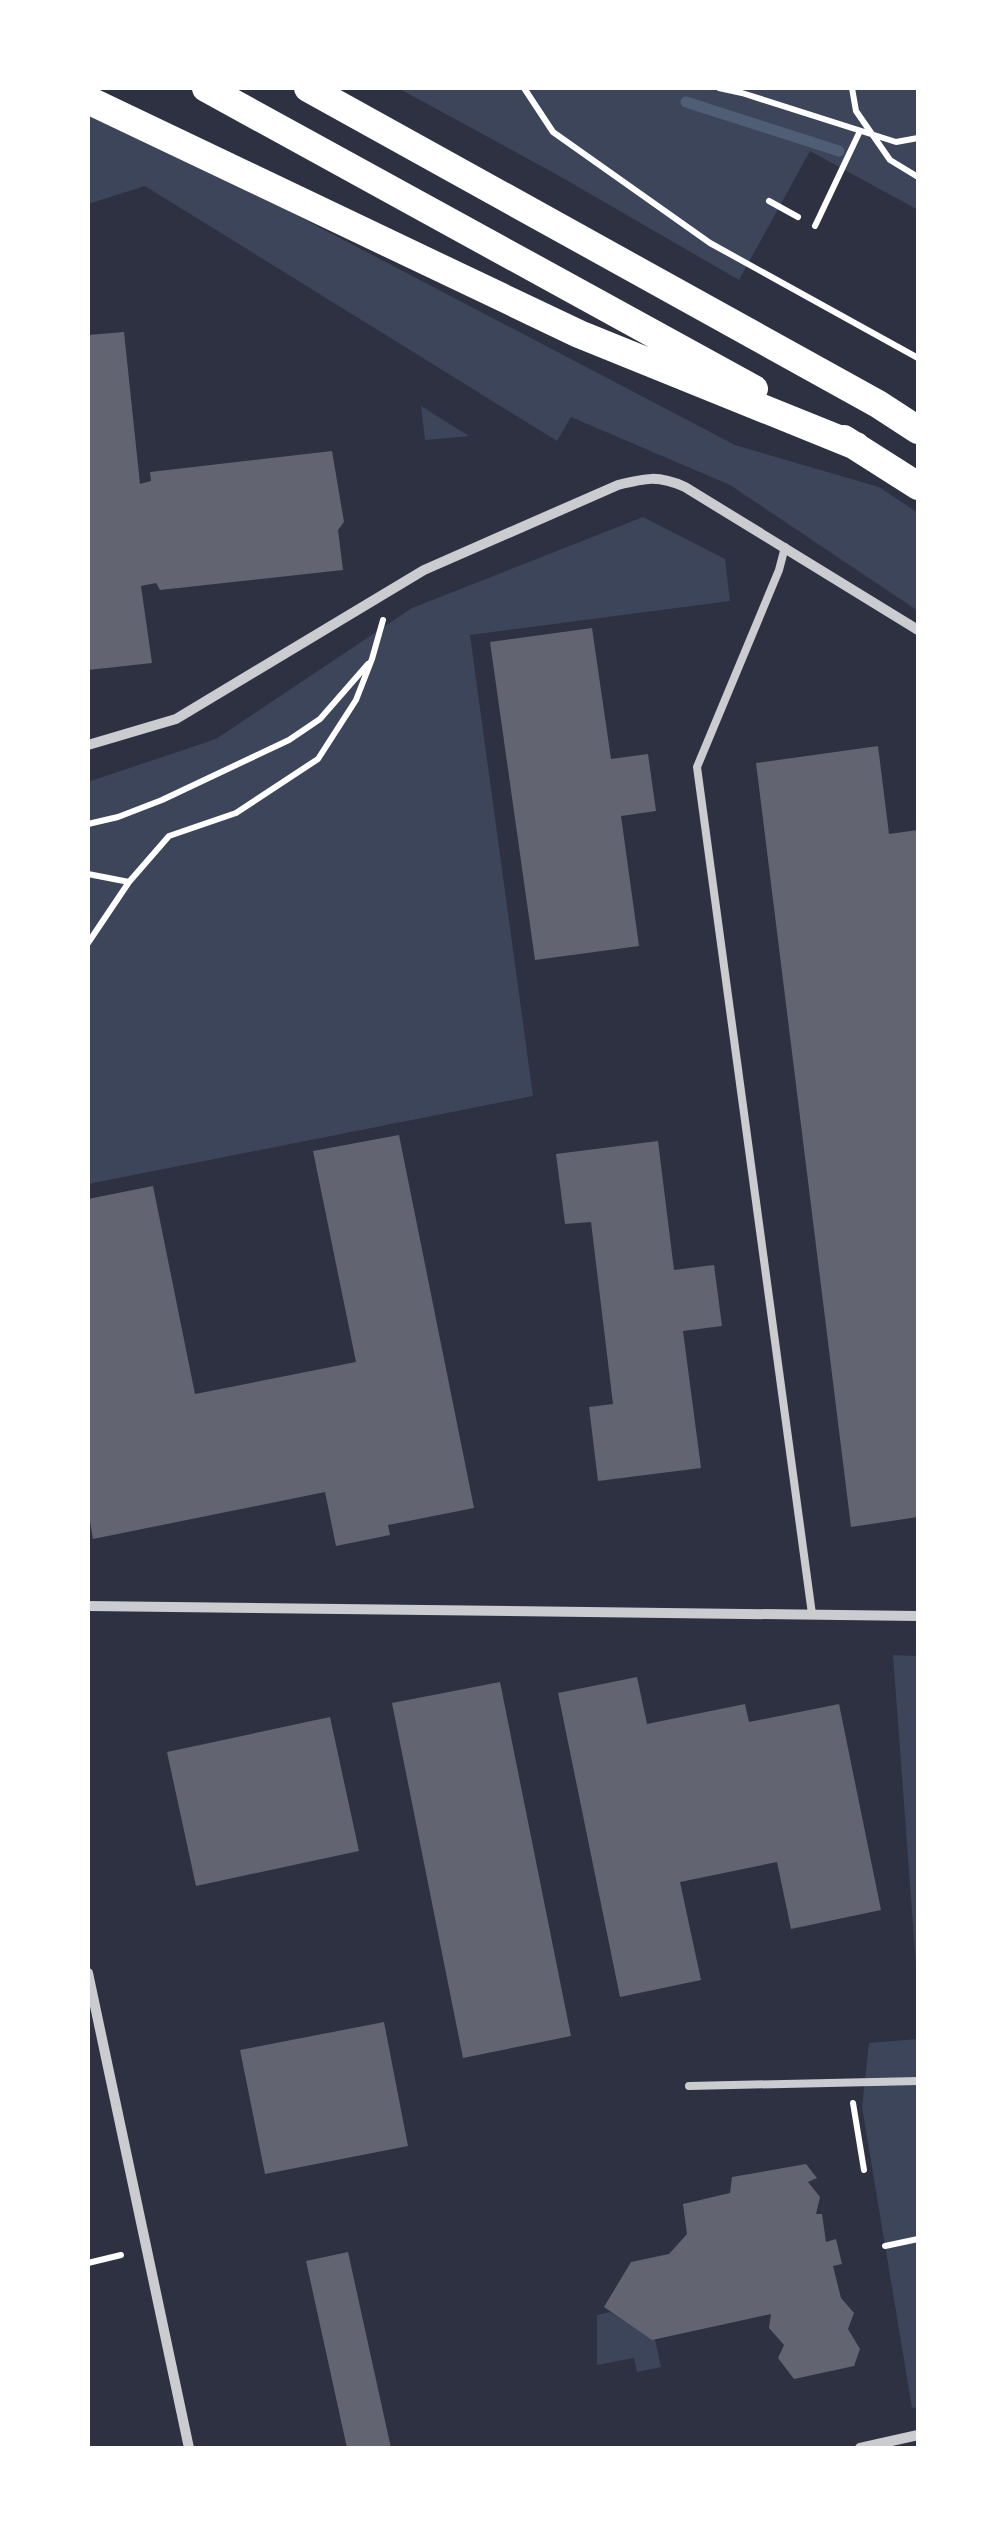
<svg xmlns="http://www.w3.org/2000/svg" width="1006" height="2536" font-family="Montserrat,sans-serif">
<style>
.green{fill:#3c4559}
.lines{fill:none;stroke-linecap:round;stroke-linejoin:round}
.stream{stroke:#4f5d75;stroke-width:11}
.building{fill:#626471}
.path{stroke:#fff;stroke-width:6}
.service{stroke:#caccd0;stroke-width:8}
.minor{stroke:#caccd0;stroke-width:10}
.trunk{stroke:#fff;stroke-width:28}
</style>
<rect width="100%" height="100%" fill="#2d3142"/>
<!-- green -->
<path class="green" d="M398,88H918V210L810,151L739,280L554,173Z
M88,112L231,181L735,445L879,487L918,513V611L730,485L571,417L557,441L145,186L88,204Z
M421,406L469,436L425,440Z
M643,517L725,559L730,601L470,635L533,1096L88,1184V782L216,739L412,608Z
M893,1655L918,1656V1992Z
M918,2039V2407L912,2408L862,2107L869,2043Z
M610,2312L652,2339H655L661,2367L637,2372L634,2358L597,2365V2315Z"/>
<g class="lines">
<!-- stream -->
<path class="stream" d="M686,102L839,151"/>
</g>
<!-- building -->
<path class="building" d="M124,332L140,484L151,481L150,472L332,451L344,522L338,530L343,570L160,590L156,583L141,586L152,663L88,670V335Z
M592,628L611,759L648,754L656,811L621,816L639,946L535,960L490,642Z
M878,746L889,834L918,830V1517L851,1527L756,763Z
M399,1135L474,1508L388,1525L390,1535L336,1546L325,1492L93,1539L88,1510V1199L153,1186L195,1394L356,1362L313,1151Z
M658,1141L674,1270L714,1265L722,1326L683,1331L701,1468L598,1481L589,1407L613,1404L591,1222L565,1224L556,1154Z
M637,1677L647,1724L745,1704L749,1722L839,1704L881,1910L791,1929L777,1862L680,1882L701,1980L620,1997L558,1693Z
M500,1682L571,2036L463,2058L392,1703Z
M330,1717L359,1851L196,1886L167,1752Z
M384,2022L408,2146L265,2174L240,2050Z
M806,2164L817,2178L808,2182L820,2197L816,2214H822L826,2242L836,2239L842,2264L833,2266L841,2298L854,2313L848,2329L860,2349L854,2366L794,2379L778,2358L784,2345L769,2328L771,2314L652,2340L604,2307L631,2262L669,2254L687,2234L683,2204L730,2193L732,2177Z
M348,2252L391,2448H347L306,2261Z"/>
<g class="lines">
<!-- path -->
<path class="path" d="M524,88L553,132L710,243L918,358
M719,88L742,93L896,142L918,138
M852,88L856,111L890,160L918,177
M769,201L798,217
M815,226L860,131
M88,824L118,817L162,800L289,740L320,719L368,664
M88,874L129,882
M88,943L129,882L169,836L236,813L318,759L356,700L372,659L383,620
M853,2103L864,2170
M885,2246L918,2239
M88,2263L121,2255"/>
<!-- service -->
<path class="service" d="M785,547L779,570L697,767L812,1614
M689,2086L918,2081"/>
<!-- minor -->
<path class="minor" d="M88,745L176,719L424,570L618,485C646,478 658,475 685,487L918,630
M88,1606L918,1616
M88,1973L189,2448
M860,2448L918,2435"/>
<!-- trunk -->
<path class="trunk" d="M206,88L754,389
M308,88L878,404L918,430
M88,100L579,334L856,446
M844,439L918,486"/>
</g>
<!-- border -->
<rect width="1006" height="2536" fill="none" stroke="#ffffff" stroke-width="180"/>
</svg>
